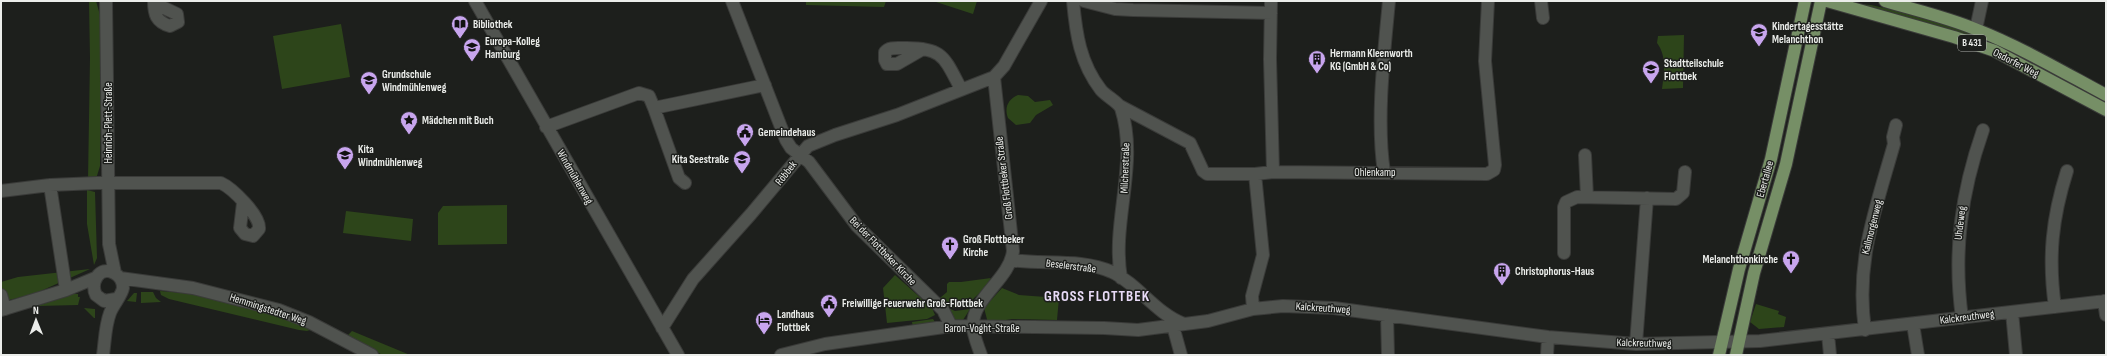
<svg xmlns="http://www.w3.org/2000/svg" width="2107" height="356" font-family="'Sofia Sans Condensed',sans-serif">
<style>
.green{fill:#2d451a}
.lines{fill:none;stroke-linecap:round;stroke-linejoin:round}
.minor-casing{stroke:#3a3b39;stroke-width:14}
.major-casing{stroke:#3a3b39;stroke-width:14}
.minor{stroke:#50534f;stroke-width:12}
.major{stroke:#768f66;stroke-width:12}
.labels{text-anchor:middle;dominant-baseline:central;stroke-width:3;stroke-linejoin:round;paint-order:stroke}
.shield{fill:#1d1f1c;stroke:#adafac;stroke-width:1}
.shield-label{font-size:10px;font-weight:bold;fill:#ebedea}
.poi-label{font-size:11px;font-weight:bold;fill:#ebedea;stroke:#1d1f1c;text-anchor:start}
.street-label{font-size:11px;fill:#ebedea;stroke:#1d1f1c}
.district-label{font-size:15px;font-weight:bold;letter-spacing:1px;fill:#e8dbf7;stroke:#1d1f1c}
</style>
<rect width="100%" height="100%" fill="#1d1f1c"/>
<!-- green -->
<path class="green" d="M89,1H96L100,15L101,96L100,166L96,179L88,180L90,58Z
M806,1H886L884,7L806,5Z
M933,1H977L973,14Z
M1859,4L1871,5L1946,22L2041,65L2106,100V107L2030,66Z
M341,24L350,77L282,89L273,36Z
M1684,35L1683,88L1662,89C1664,73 1667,56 1657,43L1658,36Z
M1018,95L1028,96L1035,102L1050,100L1053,105L1036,115L1030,123L1016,125L1008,118C1004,108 1008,99 1018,95Z
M87,190L95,192L97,258L94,265L87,224Z
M507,205V244L438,245V213L443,206Z
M346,211L413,219L411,241L343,233Z
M90,269L34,294L1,302V282L18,277Z
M895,275L932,308L935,315L927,319L887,323L883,288Z
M991,278L983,290L964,307L951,308L940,298L947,292V284L949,282H961Z
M1002,288L1019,295L1059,298L1057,320L1012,319L988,323L984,308Z
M160,291C215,294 262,309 313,329L307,331L299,330L169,299L161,295Z
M141,292H153L156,298L161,302L141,303Z
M134,293H137L136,302L127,301Z
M72,294H78V297H80L78,305L37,306Z
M1756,304L1779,311L1778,314L1786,317L1784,327L1759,329L1750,322Z
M84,308L95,309V318H94Z
M948,308L955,311L970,309L963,320L955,321Z
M933,319L935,322L913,328L912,322Z
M352,331L410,355H383L351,341L346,337Z"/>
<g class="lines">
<!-- minor casing -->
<g class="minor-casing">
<path id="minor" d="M106,1L109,244L115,273
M154,1C154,14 156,22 170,26L178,22L177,14L160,6L156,1
M475,1L678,355
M732,1L786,140L791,148L809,162L857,226L943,310L951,326
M1073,1C1076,34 1080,63 1101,90C1106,96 1118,102 1121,108C1139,164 1111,222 1121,278
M1084,1L1115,9L1133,10L1271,13
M1271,1L1270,59L1273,172
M1541,1L1543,18
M1976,29L1982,1
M923,49L897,64H887L885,60V52C889,47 896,48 903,48C943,47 944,57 961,89
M1120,106L1190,143L1203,171L1207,174H1255L1263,255L1252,296L1253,309
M654,108L679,178L685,183
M546,127L639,93L649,96L654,108L765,85
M1585,155L1587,197
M1384,172C1376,120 1384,54 1389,1
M1255,174L1273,172L1487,174L1494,170L1495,165L1485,61L1488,1
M50,185L66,290
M1,191L50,185L97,183H221C232,188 261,216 259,229L253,236L245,234L240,228L243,203
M1564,253V207L1566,202L1577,197L1676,199L1683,193L1685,172
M1011,260C1043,265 1081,258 1112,272C1139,285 1155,313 1184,324
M120,278L193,288L279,310L309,322L372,355
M1,295L5,309
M2104,301L2106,315
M2055,307C2048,258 2052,218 2067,171
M1,310L66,290L95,278
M2012,312L2016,355
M1387,315L1388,355
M1962,318C1953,252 1961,193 1983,130
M1913,324L1918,355
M1173,326L1181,355
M662,328L693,279L751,214L808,146L835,135L897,115L994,77L1004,66L1041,1
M1865,330C1855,262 1876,208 1894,144L1893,137L1896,125
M1828,334L1830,355
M1636,344L1647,198
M103,355C105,341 105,326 110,313C113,305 122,295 123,288C123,282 120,276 114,273C99,265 90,283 96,295L104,301L116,299
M781,355L825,344L951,326L1104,328L1138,330L1208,321L1253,309L1283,306L1334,308L1548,337L1636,344L1760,341L2106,301
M981,355C978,346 973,335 973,326C972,298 1010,279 1013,251L994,77
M1547,355L1548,337"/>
</g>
<!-- major casing -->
<g class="major-casing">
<path id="major" d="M1827,1L1954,37L1995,51L2106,110
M1885,1C1915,10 1946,17 1975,29C2021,47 2063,72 2106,95
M1719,355L1739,269L1771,159L1805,1
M1736,355L1754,273L1786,164L1821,1"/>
</g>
<!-- minor -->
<use href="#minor" class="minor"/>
<!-- major -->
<use href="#major" class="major"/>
</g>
<!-- icons -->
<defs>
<g id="library-pin" transform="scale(0.9)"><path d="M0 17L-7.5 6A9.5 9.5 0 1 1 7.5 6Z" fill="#c8a5ee" stroke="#1d1f1c"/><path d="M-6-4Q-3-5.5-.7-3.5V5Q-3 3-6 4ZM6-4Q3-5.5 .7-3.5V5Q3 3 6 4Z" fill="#111"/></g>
<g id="school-pin" transform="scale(0.9)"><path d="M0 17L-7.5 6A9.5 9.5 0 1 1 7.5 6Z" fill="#c8a5ee" stroke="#1d1f1c"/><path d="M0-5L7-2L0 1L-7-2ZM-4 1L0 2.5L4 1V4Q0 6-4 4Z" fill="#111"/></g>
<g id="university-pin" transform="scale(0.9)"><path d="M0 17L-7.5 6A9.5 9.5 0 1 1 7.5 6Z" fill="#c8a5ee" stroke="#1d1f1c"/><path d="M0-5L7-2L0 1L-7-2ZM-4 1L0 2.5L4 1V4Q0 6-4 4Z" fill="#111"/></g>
<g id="building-pin" transform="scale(0.9)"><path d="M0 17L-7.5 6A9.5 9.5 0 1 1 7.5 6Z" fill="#c8a5ee" stroke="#1d1f1c"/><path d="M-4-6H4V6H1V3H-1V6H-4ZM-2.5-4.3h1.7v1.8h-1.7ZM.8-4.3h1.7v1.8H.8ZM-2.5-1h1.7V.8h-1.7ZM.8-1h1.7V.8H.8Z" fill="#111"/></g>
<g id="sight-pin" transform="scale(0.9)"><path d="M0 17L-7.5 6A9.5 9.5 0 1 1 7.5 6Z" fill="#c8a5ee" stroke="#1d1f1c"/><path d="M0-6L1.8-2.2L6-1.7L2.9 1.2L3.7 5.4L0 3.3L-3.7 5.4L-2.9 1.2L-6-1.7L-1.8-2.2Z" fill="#111"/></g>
<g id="civic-pin" transform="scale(0.9)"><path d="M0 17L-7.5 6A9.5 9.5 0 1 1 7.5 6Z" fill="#c8a5ee" stroke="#1d1f1c"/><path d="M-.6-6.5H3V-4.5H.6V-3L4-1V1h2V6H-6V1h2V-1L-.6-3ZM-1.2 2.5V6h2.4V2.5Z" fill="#111"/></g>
<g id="church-pin" transform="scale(0.9)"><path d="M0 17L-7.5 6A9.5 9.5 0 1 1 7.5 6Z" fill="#c8a5ee" stroke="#1d1f1c"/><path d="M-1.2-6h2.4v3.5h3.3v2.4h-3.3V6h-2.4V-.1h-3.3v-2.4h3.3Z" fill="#111"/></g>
<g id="hotel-pin" transform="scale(0.9)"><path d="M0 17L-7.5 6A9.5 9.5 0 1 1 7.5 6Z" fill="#c8a5ee" stroke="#1d1f1c"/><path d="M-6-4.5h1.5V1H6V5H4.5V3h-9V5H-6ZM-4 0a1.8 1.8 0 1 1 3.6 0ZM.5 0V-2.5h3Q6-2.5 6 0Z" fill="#111"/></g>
</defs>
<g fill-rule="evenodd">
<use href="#library-pin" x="460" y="24"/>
<use href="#school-pin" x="1759" y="32"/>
<use href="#university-pin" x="472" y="47"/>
<use href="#building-pin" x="1317" y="59"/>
<use href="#school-pin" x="1651" y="69"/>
<use href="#school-pin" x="369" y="80"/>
<use href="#sight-pin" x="409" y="120"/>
<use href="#civic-pin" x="745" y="132"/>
<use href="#school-pin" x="345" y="155"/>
<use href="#school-pin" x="742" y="159"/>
<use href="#church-pin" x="950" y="245"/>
<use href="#church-pin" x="1791" y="259"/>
<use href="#building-pin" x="1502" y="271"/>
<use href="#civic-pin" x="829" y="303"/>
<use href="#hotel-pin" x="764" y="320"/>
</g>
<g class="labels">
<!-- shield labels -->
<rect class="shield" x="1958" y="35" width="28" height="16" rx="3"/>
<g class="shield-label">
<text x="1972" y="43">B 431</text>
</g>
<!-- poi labels -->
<g class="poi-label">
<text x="473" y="24">Bibliothek</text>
<text x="1772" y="26">Kindertagesstätte<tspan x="1772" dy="13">Melanchthon</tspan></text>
<text x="485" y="41">Europa-Kolleg<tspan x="485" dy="13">Hamburg</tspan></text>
<text x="1330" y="53">Hermann Kleenworth<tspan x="1330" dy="13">KG (GmbH &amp; Co)</tspan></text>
<text x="1664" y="63">Stadtteilschule<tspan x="1664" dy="13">Flottbek</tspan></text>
<text x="382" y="74">Grundschule<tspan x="382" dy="13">Windmühlenweg</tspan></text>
<text x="422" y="120">Mädchen mit Buch</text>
<text x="758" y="132">Gemeindehaus</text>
<text x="358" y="149">Kita<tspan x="358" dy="13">Windmühlenweg</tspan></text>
<text x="729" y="159" text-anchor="end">Kita Seestraße</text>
<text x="963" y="239">Groß Flottbeker<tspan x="963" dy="13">Kirche</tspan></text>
<text x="1778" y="259" text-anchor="end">Melanchthonkirche</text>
<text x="1515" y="271">Christophorus-Haus</text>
<text x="842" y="303">Freiwillige Feuerwehr Groß-Flottbek</text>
<text x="777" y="314">Landhaus<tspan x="777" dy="13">Flottbek</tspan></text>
</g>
<!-- street labels -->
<g class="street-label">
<text transform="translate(2016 63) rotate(27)">Osdorfer Weg</text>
<text transform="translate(108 123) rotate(-90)">Heinrich-Plett-Straße</text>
<text transform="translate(1125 168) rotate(-88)">Milcherstraße</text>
<text x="1375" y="172">Ohlenkamp</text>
<text transform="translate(786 173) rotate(-52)">Röbbek</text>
<text transform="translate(575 177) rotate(60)">Windmühlenweg</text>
<text transform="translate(1004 178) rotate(-97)">Groß Flottbeker Straße</text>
<text transform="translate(1765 179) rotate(-74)">Ebertallee</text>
<text transform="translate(1960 223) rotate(-83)">Uhdeweg</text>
<text transform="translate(1872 227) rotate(-76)">Kallmorgenweg</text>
<text transform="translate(883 251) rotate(46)">Bei der Flottbeker Kirche</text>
<text transform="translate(1071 266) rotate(7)">Beselerstraße</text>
<text transform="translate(1323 308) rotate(4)">Kalckreuthweg</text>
<text transform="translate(268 309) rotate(18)">Hemmingstedter Weg</text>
<text transform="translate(1967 317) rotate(-7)">Kalckreuthweg</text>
<text x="982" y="328">Baron-Voght-Straße</text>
<text transform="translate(1644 343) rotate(1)">Kalckreuthweg</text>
</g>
<!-- district labels -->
<g class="district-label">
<text x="1097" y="296">GROSS FLOTTBEK</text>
</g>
</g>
<!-- border -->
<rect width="2107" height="356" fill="none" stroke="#ebedea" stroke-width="4"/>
<!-- north arrow -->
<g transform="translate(36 320) rotate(359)" stroke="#1d1f1c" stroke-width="3" paint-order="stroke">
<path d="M0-3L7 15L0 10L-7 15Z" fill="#ebedea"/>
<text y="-6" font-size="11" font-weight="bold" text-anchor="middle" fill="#ebedea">N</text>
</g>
</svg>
